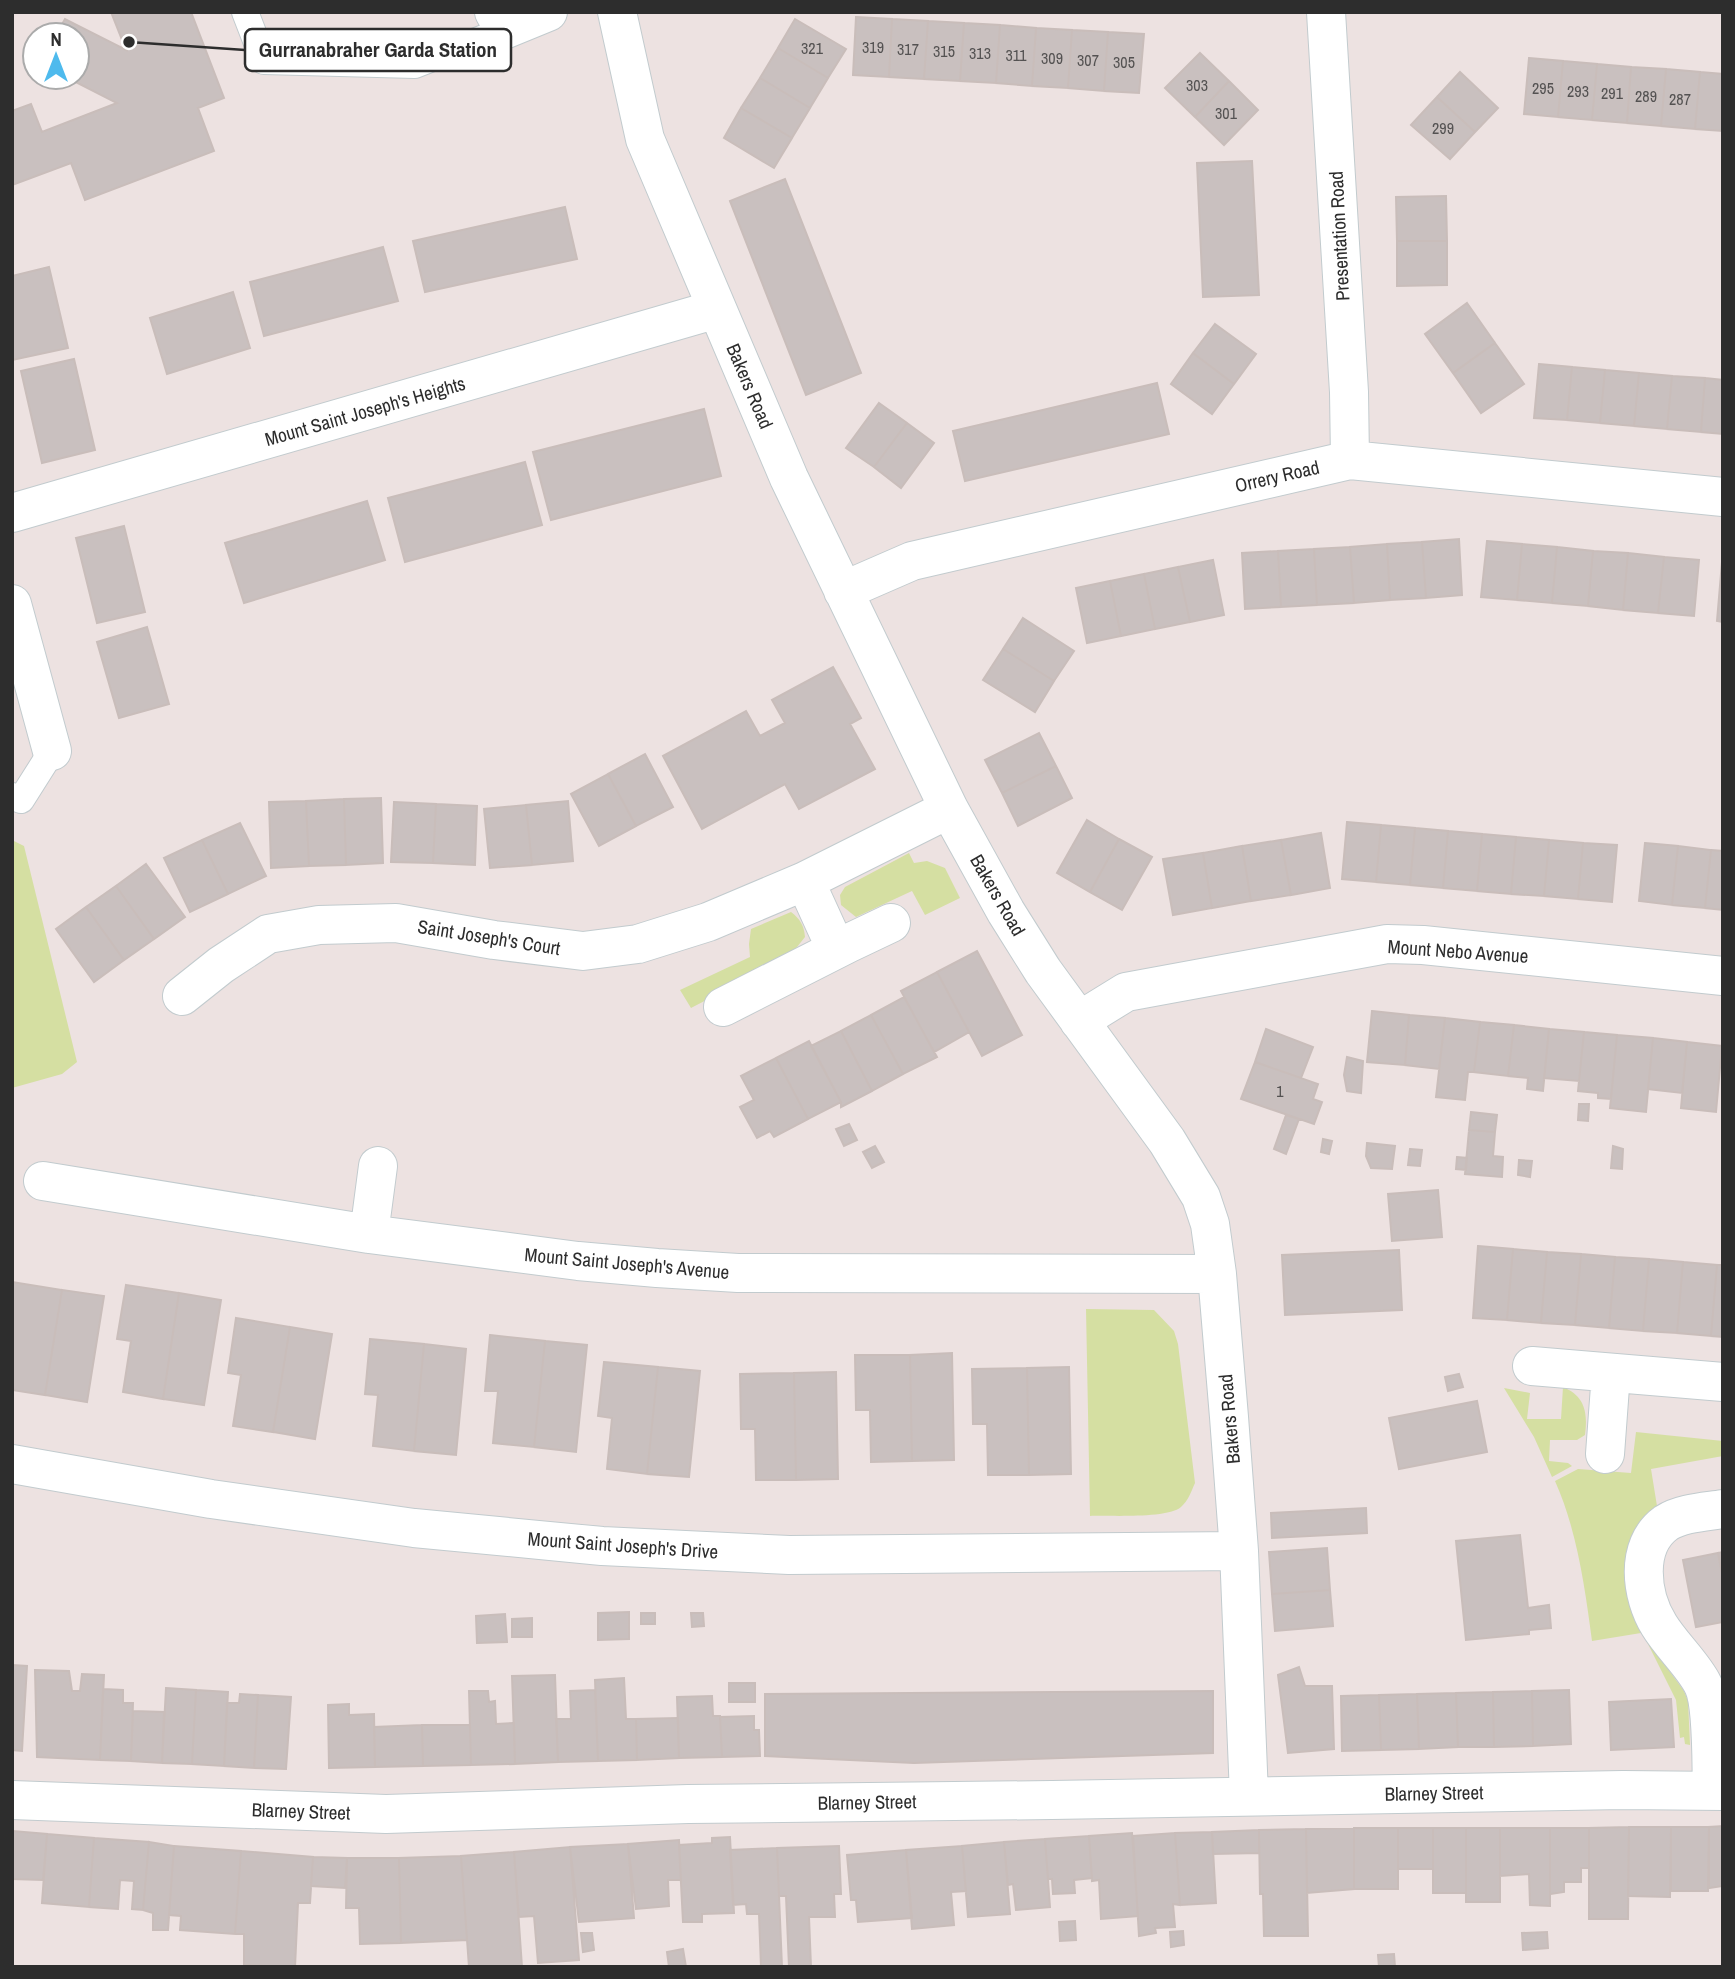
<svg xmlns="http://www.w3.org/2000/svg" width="1735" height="1979" font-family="'Archivo Narrow',sans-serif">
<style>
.green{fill:#d5dfa2}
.building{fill:#c9c0bf;stroke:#c9bdba;stroke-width:2}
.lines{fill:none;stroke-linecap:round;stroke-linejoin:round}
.service-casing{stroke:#c2cbce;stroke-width:28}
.minor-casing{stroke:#c2cbce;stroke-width:40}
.service{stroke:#fff;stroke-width:26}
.minor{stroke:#fff;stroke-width:38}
.labels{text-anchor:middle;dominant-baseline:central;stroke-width:5;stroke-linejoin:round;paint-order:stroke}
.number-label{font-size:16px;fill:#545252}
.street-label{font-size:19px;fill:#2d2d2d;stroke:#fff}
.leader{fill:none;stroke:#2d2d2d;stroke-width:2.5}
.callout-dot{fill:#2d2d2d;stroke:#fff;stroke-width:2.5}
.callout{fill:#fff;stroke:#2d2d2d;stroke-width:2.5}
.callout-label{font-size:21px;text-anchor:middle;font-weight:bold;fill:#2d2d2d}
</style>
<rect width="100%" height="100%" fill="#ede2e1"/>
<!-- green -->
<path class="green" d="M12,840L24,846L77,1062L62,1074L12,1088Z
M909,853L914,863L927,861L945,868L960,898L925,915L912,891L856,917L841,905L840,895L845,887Z
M791,912C800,919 804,925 805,937L789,957L691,1008L680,990L750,957L749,944L751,929Z
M1086,1309L1154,1310L1174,1331L1178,1344L1195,1483C1191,1492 1188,1501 1181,1507C1167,1519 1110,1515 1090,1516Z
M1563,1387C1585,1396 1588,1413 1585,1435L1577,1440H1550L1549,1461L1568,1463L1572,1466L1552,1477L1534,1437L1504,1388L1530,1393L1527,1419H1561Z
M1636,1432L1723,1441V1456L1651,1469L1657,1506C1613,1541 1622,1586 1641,1633L1592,1641C1585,1588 1577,1530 1555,1481L1578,1469L1631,1473Z
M1644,1636L1684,1691L1688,1701L1690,1745L1685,1744L1684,1737L1680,1738L1676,1700Z"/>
<!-- building -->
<path class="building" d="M111,12H191L224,98L198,108L214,151L85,200L71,163L12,185V111L31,104L42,132L117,103L66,77H77V35H56L65,19L126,50Z
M856,17L892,19L889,77L853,75Z
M795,19L846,49L828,78L778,48Z
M892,19L928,21L924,79L889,77Z
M928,21L964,23L960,81L924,79Z
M964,23L1000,25L996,83L960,81Z
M1000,25L1036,28L1032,86L996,83Z
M1036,28L1072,30L1068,88L1032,86Z
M1072,30L1108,32L1104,91L1068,88Z
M1108,32L1144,34L1139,93L1104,91Z
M778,48L828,78L810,108L760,78Z
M1200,53L1229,81L1195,117L1165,88Z
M1529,58L1563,61L1558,117L1524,114Z
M1563,61L1597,64L1592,120L1558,117Z
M1597,64L1631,67L1627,123L1592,120Z
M1631,67L1666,69L1661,126L1627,123Z
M1666,69L1700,72L1695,129L1661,126Z
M1460,72L1498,108L1475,132L1437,97Z
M1700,72L1723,74V131L1695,129Z
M760,78L810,108L792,138L741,108Z
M1229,81L1258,110L1224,145L1195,117Z
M1437,97L1475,132L1450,159L1411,125Z
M741,108L792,138L774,168L724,138Z
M1252,161L1259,295L1203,297L1197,163Z
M785,179L861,373L806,395L730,201Z
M1446,196L1447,241H1397L1396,197Z
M565,207L577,259L425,292L413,241Z
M1397,241H1447V285L1397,286Z
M383,247L398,301L264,336L250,282Z
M49,267L68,348L12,360V276Z
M233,292L250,348L167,374L150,318Z
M1467,303L1495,343L1453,373L1425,334Z
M1215,324L1256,354L1234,384L1193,353Z
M1495,343L1524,384L1481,413L1453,373Z
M1193,353L1234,384L1212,414L1171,384Z
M74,359L95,450L42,463L21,371Z
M1539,364L1572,367L1567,420L1534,418Z
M1572,367L1605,370L1600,423L1567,420Z
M1605,370L1639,373L1634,426L1600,423Z
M1639,373L1672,376L1667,429L1634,426Z
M1672,376L1705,378L1701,432L1667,429Z
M1705,378L1723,380V434L1701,432Z
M1157,383L1169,434L965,481L953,431Z
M879,403L907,423L874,467L846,448Z
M704,409L721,476L551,520L533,452Z
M907,423L934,443L901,488L874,467Z
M525,462L542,525L405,562L388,498Z
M367,501L385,560L244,603L225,543Z
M124,526L145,612L97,623L76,538Z
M1459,539L1462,595L1426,598L1422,542Z
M1487,541L1522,544L1517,600L1481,597Z
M1422,542L1426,598L1390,600L1387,544Z
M1387,544L1390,600L1354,603L1350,547Z
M1522,544L1557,547L1552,603L1517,600Z
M1350,547L1354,603L1317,605L1314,549Z
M1557,547L1593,551L1588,606L1552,603Z
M1314,549L1317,605L1281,607L1278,551Z
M1278,551L1281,607L1245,609L1242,553Z
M1593,551L1628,553L1623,610L1588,606Z
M1628,553L1664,557L1658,613L1623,610Z
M1664,557L1699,560L1694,616L1658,613Z
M1213,560L1224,615L1190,622L1178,567Z
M1722,562H1723V622L1717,621Z
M1178,567L1190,622L1155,629L1144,574Z
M1144,574L1155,629L1121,636L1110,581Z
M1110,581L1121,636L1087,643L1076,588Z
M1023,618L1074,651L1054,681L1003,649Z
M147,627L169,704L119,718L97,642Z
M1003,649L1054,681L1035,712L983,680Z
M833,667L861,718L850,724L875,769L799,809L785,784L702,829L663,756L746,711L760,736L785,723L772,700Z
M1039,733L1056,766L1002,793L985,760Z
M645,754L673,807L636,826L608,774Z
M1056,766L1072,798L1018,826L1002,793Z
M608,774L636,826L599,846L571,794Z
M381,798L383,863L346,865L344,799Z
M344,799L346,865L309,866L306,801Z
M306,801L309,866L271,868L269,802Z
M568,801L573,861L532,865L526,805Z
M394,802L436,804L433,863L391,862Z
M436,804L477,806L475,865L433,863Z
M526,805L532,865L490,868L484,809Z
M1087,820L1119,839L1090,892L1057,873Z
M1347,822L1381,825L1376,882L1342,879Z
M240,823L266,876L228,894L202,840Z
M1381,825L1415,828L1410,885L1376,882Z
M1415,828L1448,831L1443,888L1410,885Z
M1448,831L1482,834L1477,891L1443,888Z
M1321,833L1330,888L1291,895L1281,840Z
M1482,834L1516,837L1511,894L1477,891Z
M1516,837L1549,840L1544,896L1511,894Z
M1119,839L1152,857L1122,910L1090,892Z
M202,840L228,894L190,912L164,858Z
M1281,840L1291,895L1251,901L1242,846Z
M1549,840L1583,843L1578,899L1544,896Z
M1583,843L1617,845L1612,902L1578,899Z
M1645,843L1678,846L1672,905L1639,901Z
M1242,846L1251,901L1212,908L1203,853Z
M1678,846L1711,850L1705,908L1672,905Z
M1711,850L1723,851V910L1705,908Z
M1203,853L1212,908L1173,915L1163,859Z
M146,864L185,917L154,939L116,886Z
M116,886L154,939L124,960L86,907Z
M86,907L124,960L94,982L56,929Z
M977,951L1022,1035L982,1056L937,972Z
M937,972L969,1032L934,1052L901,991Z
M904,997L937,1057L903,1074L871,1015Z
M1372,1011L1409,1015L1405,1065L1367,1062Z
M871,1015L903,1074L872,1091L841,1031Z
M1409,1015L1445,1018L1439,1069L1405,1065Z
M1445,1018L1480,1022L1474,1072H1468L1465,1100L1436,1097Z
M1480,1022L1514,1025L1508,1076L1474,1072Z
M1514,1025L1549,1029L1543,1091L1527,1089L1528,1078L1508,1076Z
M1266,1029L1313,1047L1301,1078L1255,1062Z
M1549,1029L1584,1032L1579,1081L1544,1078Z
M841,1031L872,1091L841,1107V1102L811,1046Z
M1584,1032L1617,1035L1611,1099L1598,1098V1093L1578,1091Z
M1617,1035L1653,1038L1646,1112L1610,1108Z
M1653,1038L1687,1042L1682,1093L1648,1089Z
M809,1041L841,1102L808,1119L776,1058Z
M1687,1042L1722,1046L1716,1112L1681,1108Z
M1347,1057L1363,1061L1361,1093L1347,1091L1344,1075Z
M776,1058L808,1119L774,1137L770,1131L757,1138L740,1107L754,1100L741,1076Z
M1255,1062L1318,1084L1313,1099L1322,1102L1314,1124L1241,1099Z
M1579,1104H1589L1588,1121L1578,1120Z
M1471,1112L1497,1115L1495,1132L1469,1130Z
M1286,1115L1299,1119L1286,1154L1274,1149Z
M849,1124L857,1140L844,1146L836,1129Z
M1469,1130L1495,1132L1493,1156L1503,1157L1502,1177L1465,1174Z
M1323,1139L1332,1141L1329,1154L1321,1152Z
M1367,1143L1395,1146L1392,1169L1371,1168L1366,1156Z
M875,1146L884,1162L872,1168L863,1152Z
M1613,1146L1623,1149L1622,1169L1611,1168Z
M1410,1149L1422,1150L1420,1166L1408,1165Z
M1457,1157L1467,1158L1466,1170L1456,1169Z
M1519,1160L1532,1161L1530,1177L1518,1175Z
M1438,1190L1442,1237L1392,1241L1388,1194Z
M1478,1246L1513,1249L1507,1320L1473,1318Z
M1513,1249L1547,1252L1541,1323L1507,1320Z
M1399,1250L1402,1310L1285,1315L1282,1255Z
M1547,1252L1581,1254L1575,1325L1541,1323Z
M1581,1254L1615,1257L1609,1328L1575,1325Z
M1615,1257L1649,1259L1643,1331L1609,1328Z
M1649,1259L1683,1262L1677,1333L1643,1331Z
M1683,1262L1717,1265L1711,1336L1677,1333Z
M1717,1265H1723V1337L1711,1336Z
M12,1282L62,1290L45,1395L12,1390Z
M126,1285L179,1293L163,1399L123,1392L131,1341L117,1339Z
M62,1290L104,1296L87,1402L45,1395Z
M179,1293L221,1300L204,1405L163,1399Z
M236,1318L290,1327L273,1432L233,1426L241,1375L228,1373Z
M290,1327L332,1334L315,1439L273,1432Z
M490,1335L545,1341L534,1447L493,1443L498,1391H485Z
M370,1339L424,1344L414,1451L373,1446L378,1395L365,1394Z
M545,1341L587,1345L576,1452L534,1447Z
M424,1344L466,1349L456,1455L414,1451Z
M952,1353L954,1460L912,1461L910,1355Z
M855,1355H910L912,1461L871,1462L870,1410H856Z
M604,1362L658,1367L647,1474L607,1469L612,1418L598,1416Z
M658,1367L700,1371L689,1477L647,1474Z
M1069,1367L1071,1474L1029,1475L1027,1368Z
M1027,1368L1029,1475H988L987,1424H973L972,1369Z
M836,1372L838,1479L796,1480L794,1373Z
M794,1373L796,1480H756L755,1429H741L740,1374Z
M1459,1374L1463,1387L1448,1391L1445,1377Z
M1477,1401L1487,1452L1399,1469L1389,1418Z
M1366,1508L1367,1533L1272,1538L1271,1513Z
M1520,1535L1528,1608L1549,1605L1551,1628L1529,1630V1634L1466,1640L1456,1541Z
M1327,1548L1330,1590L1272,1594L1269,1552Z
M1723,1552V1579L1718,1553Z
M1718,1553L1723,1579V1622L1696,1627L1683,1560Z
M1330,1590L1333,1626L1275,1631L1272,1594Z
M629,1612V1639L598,1640V1613Z
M641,1613H655V1624H641Z
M691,1613H703L704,1626L692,1627Z
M505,1614L507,1642L477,1643L476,1616Z
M532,1618V1637H512V1619Z
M12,1665L27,1666L22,1751L12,1750Z
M1299,1667L1305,1686H1332L1334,1749L1288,1753L1278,1675Z
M35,1670L69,1671L72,1691H80L82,1674L104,1675L100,1760L37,1757Z
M555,1675L558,1762L515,1764L512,1676Z
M624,1678L626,1719H636L637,1760L598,1761L595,1680Z
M729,1683H755V1702H729Z
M166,1688L196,1690L192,1764L162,1763Z
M103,1689L123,1690V1703H133L131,1761L100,1760Z
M196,1690L228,1692L224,1766L192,1764Z
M595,1690L598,1761L558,1762L556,1719H571L570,1691Z
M1569,1690L1571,1744L1533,1746L1532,1691Z
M469,1691H488L489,1702L495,1701L496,1724L514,1723L515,1764L471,1765Z
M1213,1691V1753L914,1763L765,1756V1694Z
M1532,1691L1533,1746L1494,1747L1493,1692Z
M1493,1692L1494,1747H1458L1456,1693Z
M1456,1693L1458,1747L1419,1749L1417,1694Z
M240,1694L258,1695L254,1768L224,1766L227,1703H239Z
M1417,1694L1419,1749L1381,1750L1379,1695Z
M258,1695L291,1697L286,1769L254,1768Z
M1379,1695L1381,1750L1342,1751L1341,1696Z
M712,1696L713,1716H720L722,1757L679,1758L677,1697Z
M1671,1699L1674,1747L1611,1750L1609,1702Z
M349,1704V1715L374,1714L375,1767L329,1768L328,1705Z
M133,1711L164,1712L162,1763L131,1761Z
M754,1716V1730H759L760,1756L722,1757L720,1717Z
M678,1718L679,1758L637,1760L636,1719Z
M422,1725L423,1766L375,1767L374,1727Z
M422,1725H470L471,1765L423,1766Z
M1723,1826V1886L1709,1888V1827Z
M1629,1827L1628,1919H1589V1828Z
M1629,1827H1671L1670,1897L1628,1896Z
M1671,1827H1709L1708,1891H1671Z
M1354,1828V1889L1307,1893L1306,1829Z
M1354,1828H1398V1889H1354Z
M1398,1828H1433V1869H1398Z
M1433,1828H1466V1893H1433Z
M1466,1828H1500V1902H1466Z
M1500,1828H1550V1906L1530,1905L1529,1874L1500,1876Z
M1550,1828H1589V1868H1581V1882H1564V1892L1550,1894Z
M1306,1829L1308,1936H1264L1263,1894H1260L1259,1830Z
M1259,1830V1853L1213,1854L1212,1832Z
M12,1831L47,1834L43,1880L12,1879Z
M1212,1832L1216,1903L1180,1905L1175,1833Z
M1132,1833L1138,1916L1101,1919L1099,1880L1092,1881L1089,1836Z
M1175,1833L1180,1905L1173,1904L1175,1927L1155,1928L1156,1933L1139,1936L1133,1836Z
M47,1834L94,1838L89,1907L42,1903Z
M1089,1836L1092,1878L1074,1880L1075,1893L1053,1894L1052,1879H1048L1045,1839Z
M730,1837L734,1913L702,1914V1922H683L679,1845L712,1843V1838Z
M94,1838L149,1842L143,1910L132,1909L134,1881L120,1880L118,1909L89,1907Z
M1045,1839L1050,1907L1016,1910L1013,1884L1008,1885L1004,1842Z
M679,1840L681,1880H668L669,1906L636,1909L628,1844Z
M149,1842L174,1846L168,1930H153V1913L143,1910Z
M1004,1842L1010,1914L968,1917L962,1846Z
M628,1844L634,1918L579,1922L570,1847Z
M174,1846L241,1851L235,1934L180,1930L181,1916L169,1915Z
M839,1846L841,1894H834L835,1917H809L811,1967H789L786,1896H779L777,1848Z
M962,1846L966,1891L951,1892L954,1925L912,1929L906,1850Z
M570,1847L579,1960L538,1963L534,1916L519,1917L514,1852Z
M777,1848L782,1967H761L759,1914H747L746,1904L733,1905L730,1850Z
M906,1850L912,1918L858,1922L856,1900H851L847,1855Z
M241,1851L313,1857L310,1903H298L295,1967L244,1965V1934H235Z
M514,1852L522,1967H469L461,1856Z
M461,1856L467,1940L401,1943L399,1858Z
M313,1857L347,1858L345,1888L311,1886Z
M347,1858H399L401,1943L360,1944L359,1908H346Z
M1075,1921L1076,1940L1060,1941L1059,1922Z
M1183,1931L1184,1945L1171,1947L1170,1932Z
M1547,1932L1548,1948L1523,1950L1522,1933Z
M581,1933H592L594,1950L583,1952Z
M683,1949L686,1967H669L667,1952Z
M1394,1954L1395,1967H1379L1378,1955Z"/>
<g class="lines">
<!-- service casing -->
<g class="service-casing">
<path id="service" d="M245,12L264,61L415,65L504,30
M12,796L21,800L52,751"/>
</g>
<!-- minor casing -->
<g class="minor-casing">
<path id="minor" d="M494,12L504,30L548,12
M617,12L645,139L789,478L949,809L1006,912L1043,971L1167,1141L1201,1197L1210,1224L1217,1274L1229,1417L1239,1551L1249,1795
M1326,12L1349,392L1350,460
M12,513L717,309
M843,591L912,561L1350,460L1723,497
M12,604L52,751
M805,881L836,949
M182,996L221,965L268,934L319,925L396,923L494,940L583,951L638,944L708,922L805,881L949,809
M723,1007L849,943L891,923
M1079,1021L1126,992L1387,944L1423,945L1723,976
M43,1181L369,1234L578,1261L657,1268L738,1273L1217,1274
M369,1234L378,1166
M1532,1366L1723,1382
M1605,1454L1611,1373
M12,1464L211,1499L414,1528L602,1546L789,1555L1239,1551
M1712,1791C1711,1767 1713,1705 1703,1685C1694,1666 1671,1645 1659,1625C1641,1596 1634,1546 1666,1523C1682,1513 1704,1512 1723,1509
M12,1800L386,1814L688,1804L1052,1800L1623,1790L1723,1791"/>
</g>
<!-- service -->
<use href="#service" class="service"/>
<!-- minor -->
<use href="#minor" class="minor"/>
</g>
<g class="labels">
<!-- number labels -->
<g class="number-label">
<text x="873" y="47">319</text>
<text x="812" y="48">321</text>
<text x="908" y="49">317</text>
<text x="944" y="51">315</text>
<text x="980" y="53">313</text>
<text x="1016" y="55">311</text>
<text x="1052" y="58">309</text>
<text x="1088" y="60">307</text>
<text x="1124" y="62">305</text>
<text x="1197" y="85">303</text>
<text x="1543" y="88">295</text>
<text x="1578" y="91">293</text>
<text x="1612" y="93">291</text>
<text x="1646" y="96">289</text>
<text x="1680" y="99">287</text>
<text x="1226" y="113">301</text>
<text x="1443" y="128">299</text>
<text x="1280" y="1091">1</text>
</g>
<!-- street labels -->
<g class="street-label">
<text transform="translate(1339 236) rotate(-93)">Presentation Road</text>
<text transform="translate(750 386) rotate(67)">Bakers Road</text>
<text transform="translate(365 411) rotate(-16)">Mount Saint Joseph's Heights</text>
<text transform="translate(1277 476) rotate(-13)">Orrery Road</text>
<text transform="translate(998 895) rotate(60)">Bakers Road</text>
<text transform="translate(489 937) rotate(9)">Saint Joseph's Court</text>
<text transform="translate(1458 951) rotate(4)">Mount Nebo Avenue</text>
<text transform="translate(627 1263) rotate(5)">Mount Saint Joseph's Avenue</text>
<text transform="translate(1229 1419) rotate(-95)">Bakers Road</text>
<text transform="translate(623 1545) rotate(4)">Mount Saint Joseph's Drive</text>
<text transform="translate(1434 1793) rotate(-1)">Blarney Street</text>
<text transform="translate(867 1802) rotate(-1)">Blarney Street</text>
<text transform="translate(301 1811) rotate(2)">Blarney Street</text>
</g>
</g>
<!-- callouts -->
<path class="leader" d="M129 42L245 50"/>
<circle class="callout-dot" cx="129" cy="42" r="7"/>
<rect class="callout" x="245" y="29" width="266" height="42" rx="7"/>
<g class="callout-label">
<text x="378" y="57">Gurranabraher Garda Station</text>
</g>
<!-- border -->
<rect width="1735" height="1979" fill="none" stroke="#2d2d2d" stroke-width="28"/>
<!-- north arrow -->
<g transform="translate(56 56)"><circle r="33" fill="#ffffff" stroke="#ababab" stroke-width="2"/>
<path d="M0-5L12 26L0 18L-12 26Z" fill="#4ebaed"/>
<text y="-10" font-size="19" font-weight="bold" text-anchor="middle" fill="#2d2d2d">N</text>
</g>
</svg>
